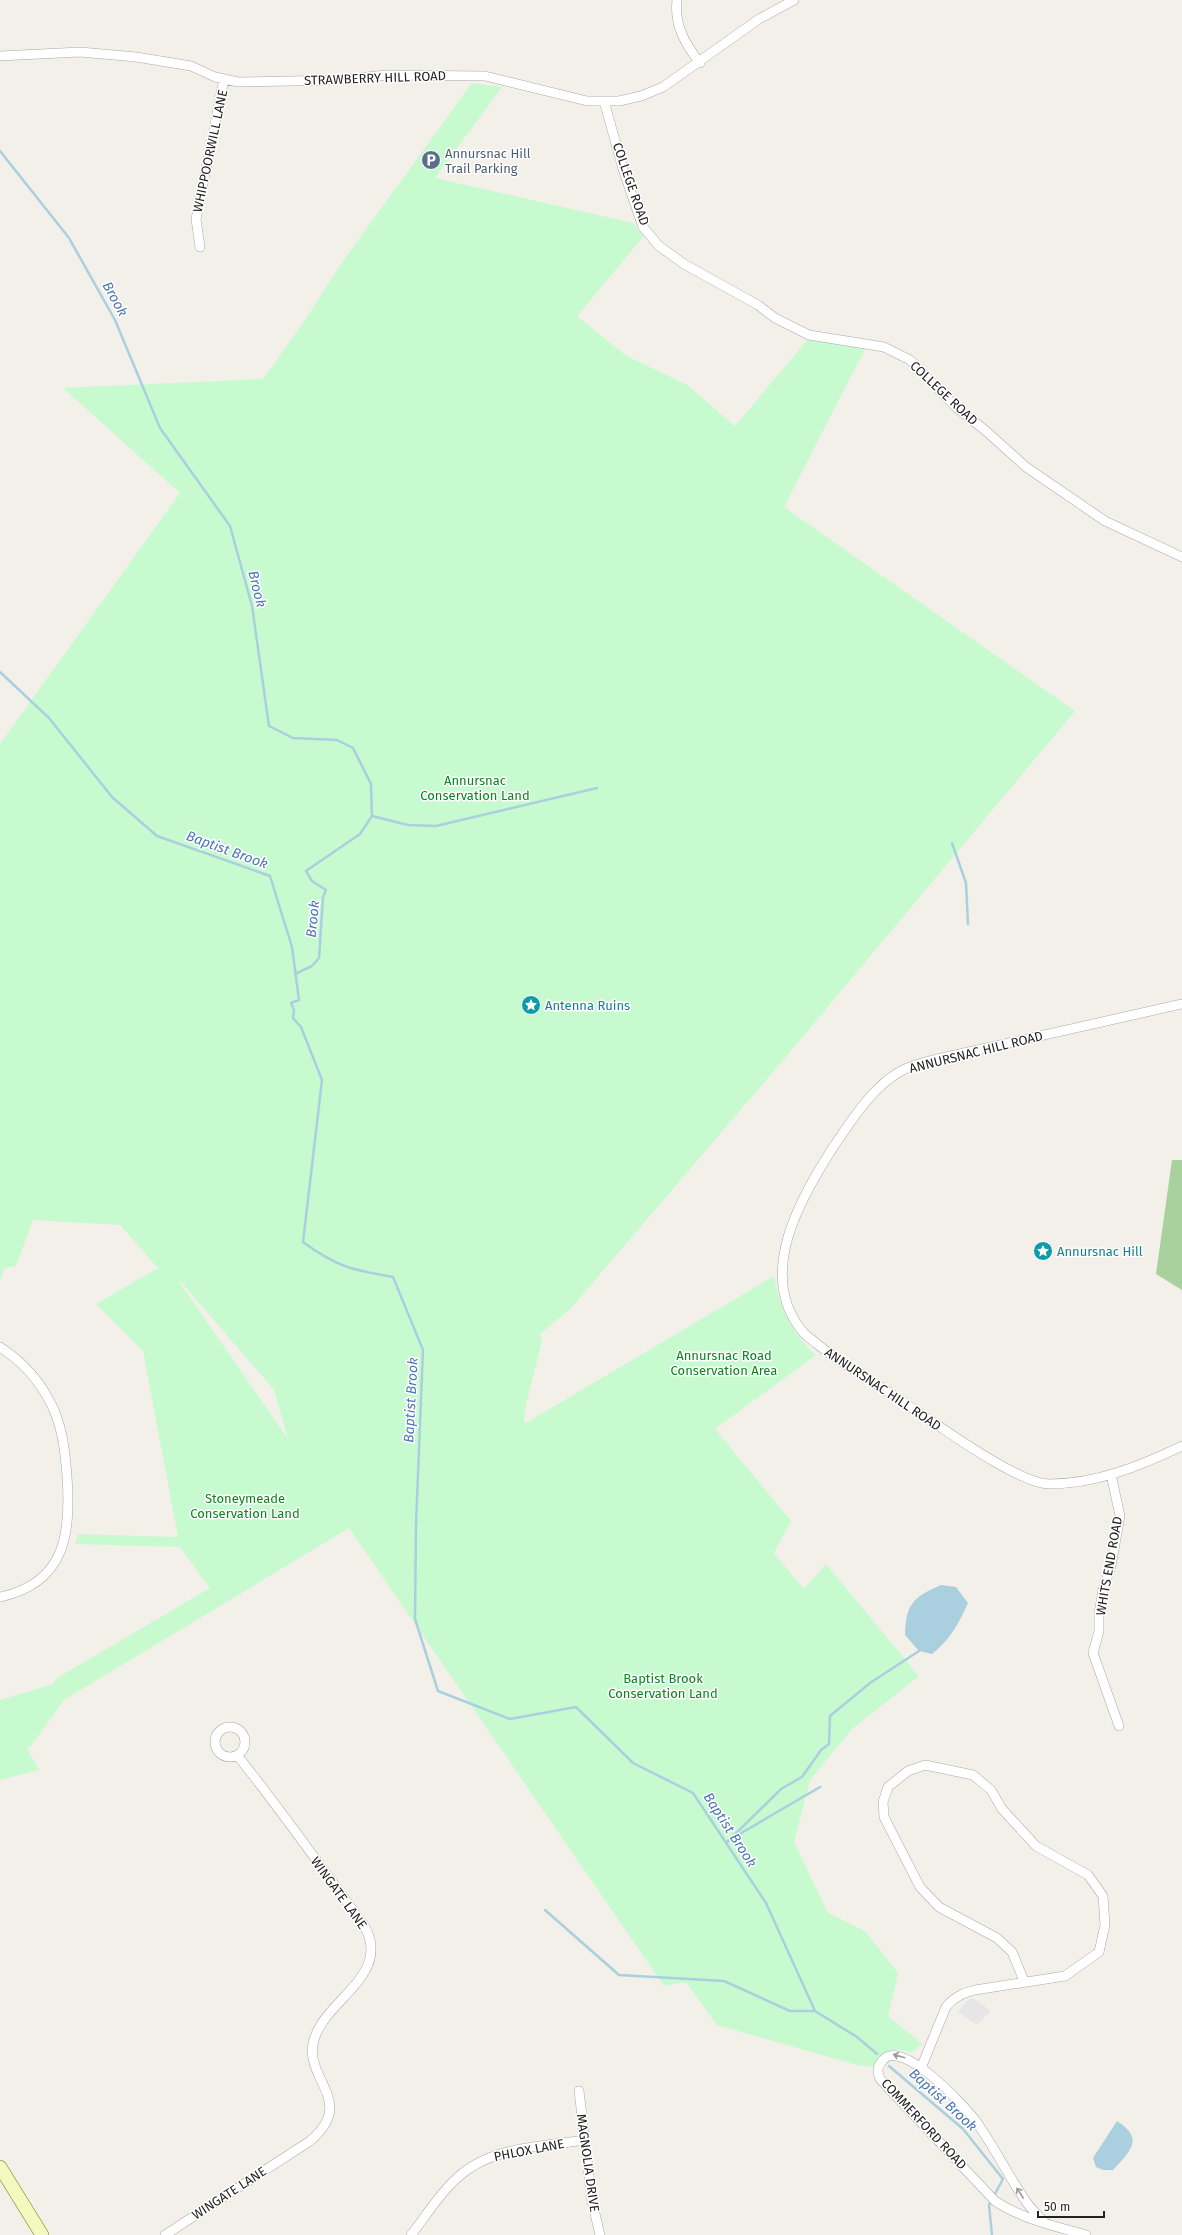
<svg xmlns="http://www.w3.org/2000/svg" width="1182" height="2235" font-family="'Fira Sans',sans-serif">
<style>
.forest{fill:#a9d19e}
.park{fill:#c8fad0;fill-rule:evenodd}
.parking{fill:#e6e6e6}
.water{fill:#aacfdf}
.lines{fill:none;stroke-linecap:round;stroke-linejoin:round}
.stream{stroke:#aacfdf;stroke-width:2.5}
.street-casing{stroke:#a9a9a9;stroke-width:10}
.secondary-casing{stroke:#667d05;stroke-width:14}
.street{stroke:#fff;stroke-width:9}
.secondary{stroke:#f2fabf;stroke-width:13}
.oneway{stroke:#9c9c9c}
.labels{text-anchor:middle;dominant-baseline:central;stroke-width:3;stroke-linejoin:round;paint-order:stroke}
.street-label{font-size:13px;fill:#222;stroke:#fff}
.service-label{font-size:13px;fill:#4e5e75;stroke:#fff;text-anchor:start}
.park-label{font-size:13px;fill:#0c8420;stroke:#fff}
.culture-label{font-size:13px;fill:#0d838f;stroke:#fff;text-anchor:start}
.water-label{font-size:14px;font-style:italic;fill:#4d77b3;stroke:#fff}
</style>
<rect width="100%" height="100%" fill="#f2f0e9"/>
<!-- forest -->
<path class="forest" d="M1172,1160H1182V1290L1156,1274Z"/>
<!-- park -->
<path class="park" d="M472,83L502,87L435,178L633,223L643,237L577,316L625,355L687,385L735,426L809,338L866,347L784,507L1075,711L790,1052L571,1308L540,1334L542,1341L525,1409L524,1424L774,1276C779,1307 792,1334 816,1355L715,1429L791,1521L774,1553L804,1589L826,1564L919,1676L852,1729L810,1780L794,1842L828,1913L865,1931L898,1973L888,2016L922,2044L911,2053C896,2046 880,2050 874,2067L857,2065L717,2025L686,1982L664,1986L349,1528L64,1700L31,1746L27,1748L39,1770L0,1780V1700L53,1684L57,1678L210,1588L180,1547L75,1544L78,1534L178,1537L143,1351L96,1304L158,1268L120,1225L33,1220L16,1266L4,1268L0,1283V744L180,493L63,388L263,379L303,323L343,261ZM181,1282L274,1390L288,1439L180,1283Z"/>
<!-- parking -->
<path class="parking" d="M973,1998L991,2011L977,2025L958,2012L968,2000Z"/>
<!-- water -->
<path class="water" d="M941,1585L956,1587L968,1603C959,1623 950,1640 932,1654L919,1651L905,1635C906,1604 913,1597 941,1585Z
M1117,2121C1145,2139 1130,2151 1113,2170H1103L1096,2167L1093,2158Z"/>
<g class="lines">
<!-- stream -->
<path class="stream" d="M0,151L69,238L115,320L160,428L230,526L252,606L269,726L293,738L337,740L353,748L371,784L372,816L360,834L306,871L312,881L326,890L323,897L319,958L312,966L295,974
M0,672L49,718L112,797L157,836L270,876L292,947L299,1000L291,1003L294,1010L293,1018L301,1027L322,1080L303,1242C337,1267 352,1270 393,1277L423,1350L416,1524L415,1619L438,1691L510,1719L576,1707L633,1763L693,1793L766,1903L815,2011L857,2037L877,2054
M372,816L408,825L436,826L597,788
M952,843L966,883L968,924
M731,1839L820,1787
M726,1843L781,1789L802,1777L821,1750L829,1744L830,1716L870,1683L919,1651
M545,1910L619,1975L724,1981L790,2011H815
M889,2066L963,2129L1003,2179L989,2205L992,2235"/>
<!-- street casing -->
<g class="street-casing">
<path id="street" d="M677,0C674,25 685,44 700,63
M0,56L80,52L136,57L191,66L215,77L238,82L337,80L387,75L485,76L587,101H619L641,96L663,87L759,19L794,0
M604,101L623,169L643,227L659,246L684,264L758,305L775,318L809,335L884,347L910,360L957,408L986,431L1026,467L1105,521L1182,557
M200,247L196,219L224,79
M1182,1004L937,1059C925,1062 912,1065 901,1071C872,1087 852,1120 834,1146C801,1197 755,1275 803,1332C806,1336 813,1340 817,1344C837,1360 857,1372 878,1385C897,1397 914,1410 933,1422C958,1439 1021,1483 1049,1484C1096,1484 1140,1466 1182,1446
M0,1347C20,1360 38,1379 49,1400C62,1423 65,1450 67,1476C71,1533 66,1583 0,1597
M1111,1474L1120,1516L1111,1566L1103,1590L1099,1614V1631L1093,1653L1119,1726
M215 1742a15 15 0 1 1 30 0a15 15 0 1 1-30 0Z
M921,2068L946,2007C954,1997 963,1993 975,1990L1065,1976L1099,1952L1105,1925L1103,1896L1088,1875L1036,1846L1002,1809L991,1790L973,1775L925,1765L908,1771L888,1787L883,1802L884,1817L920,1887L939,1907L997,1938L1012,1952L1024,1981
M579,2091L592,2201L600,2235
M1045,2223C1039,2216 1032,2210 1027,2203C1008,2176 994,2146 975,2120C963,2104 901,2038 883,2060C877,2066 877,2071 880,2079L995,2201C1022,2219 1055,2226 1086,2235
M165,2235L310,2141C360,2099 297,2077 316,2034C332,1996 393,1972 363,1924C321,1867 281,1810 237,1755
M411,2235C426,2216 439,2194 457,2178C491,2146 541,2147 585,2140"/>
</g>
<!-- secondary casing -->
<g class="secondary-casing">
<path id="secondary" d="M0,2167L42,2235"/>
</g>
<!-- street -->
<use href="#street" class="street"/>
<!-- secondary -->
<use href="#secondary" class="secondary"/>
</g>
<!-- one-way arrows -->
<defs><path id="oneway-shaft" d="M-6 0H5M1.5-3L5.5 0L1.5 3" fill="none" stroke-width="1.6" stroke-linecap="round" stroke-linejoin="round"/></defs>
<g class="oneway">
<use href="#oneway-shaft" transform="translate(899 2056) rotate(-164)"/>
<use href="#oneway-shaft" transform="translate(1020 2193) rotate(-123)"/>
</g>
<!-- icons -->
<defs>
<g id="parking-disc" transform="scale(1)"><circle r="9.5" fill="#5c6f8a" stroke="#fff"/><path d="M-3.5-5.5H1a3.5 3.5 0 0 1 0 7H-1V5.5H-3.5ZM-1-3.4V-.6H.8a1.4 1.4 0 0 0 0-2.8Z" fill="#fff"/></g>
<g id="sight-disc" transform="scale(1)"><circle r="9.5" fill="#0f9aa8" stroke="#fff"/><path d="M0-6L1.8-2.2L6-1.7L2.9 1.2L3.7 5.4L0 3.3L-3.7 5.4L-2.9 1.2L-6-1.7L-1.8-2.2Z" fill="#fff"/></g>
</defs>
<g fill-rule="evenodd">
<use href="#parking-disc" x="431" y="160"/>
<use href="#sight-disc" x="531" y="1005"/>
<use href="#sight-disc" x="1043" y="1251"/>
</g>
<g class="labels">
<!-- street labels -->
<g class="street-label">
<text transform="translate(375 78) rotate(-2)">STRAWBERRY HILL ROAD</text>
<text transform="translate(210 151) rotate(-78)">WHIPPOORWILL LANE</text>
<text transform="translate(631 184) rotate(71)">COLLEGE ROAD</text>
<text transform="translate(944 393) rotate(43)">COLLEGE ROAD</text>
<text transform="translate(976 1052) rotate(-14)">ANNURSNAC HILL ROAD</text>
<text transform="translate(883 1389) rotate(34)">ANNURSNAC HILL ROAD</text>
<text transform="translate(1109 1566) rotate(-80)">WHITS END ROAD</text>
<text transform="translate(339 1893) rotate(54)">WINGATE LANE</text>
<text transform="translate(924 2124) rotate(47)">COMMERFORD ROAD</text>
<text transform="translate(529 2150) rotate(-11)">PHLOX LANE</text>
<text transform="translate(588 2163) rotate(82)">MAGNOLIA DRIVE</text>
<text transform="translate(229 2193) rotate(-33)">WINGATE LANE</text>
</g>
<!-- service labels -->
<g class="service-label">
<text x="445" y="153">Annursnac Hill<tspan x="445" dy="15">Trail Parking</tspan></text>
</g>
<!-- park labels -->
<g class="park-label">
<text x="475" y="780">Annursnac<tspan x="475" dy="15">Conservation Land</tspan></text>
<text x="724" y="1355">Annursnac Road<tspan x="724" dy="15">Conservation Area</tspan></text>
<text x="245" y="1498">Stoneymeade<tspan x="245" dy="15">Conservation Land</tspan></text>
<text x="663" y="1678">Baptist Brook<tspan x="663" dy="15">Conservation Land</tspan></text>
</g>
<!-- culture labels -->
<g class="culture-label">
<text x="545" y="1005">Antenna Ruins</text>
<text x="1057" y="1251">Annursnac Hill</text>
</g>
<!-- water labels -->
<g class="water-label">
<text transform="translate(115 299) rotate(61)">Brook</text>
<text transform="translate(257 589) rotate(76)">Brook</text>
<text transform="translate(227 850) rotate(20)">Baptist Brook</text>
<text transform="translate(313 919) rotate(-84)">Brook</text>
<text transform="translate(411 1400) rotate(-87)">Baptist Brook</text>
<text transform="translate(730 1830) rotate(57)">Baptist Brook</text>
<text transform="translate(943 2100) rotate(42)">Baptist Brook</text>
</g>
</g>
<!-- scale -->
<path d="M1038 2211v6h66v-6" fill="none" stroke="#222222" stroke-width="2"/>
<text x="1044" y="2211" font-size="12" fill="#222222" stroke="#ffffff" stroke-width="3" paint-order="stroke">50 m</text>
</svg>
